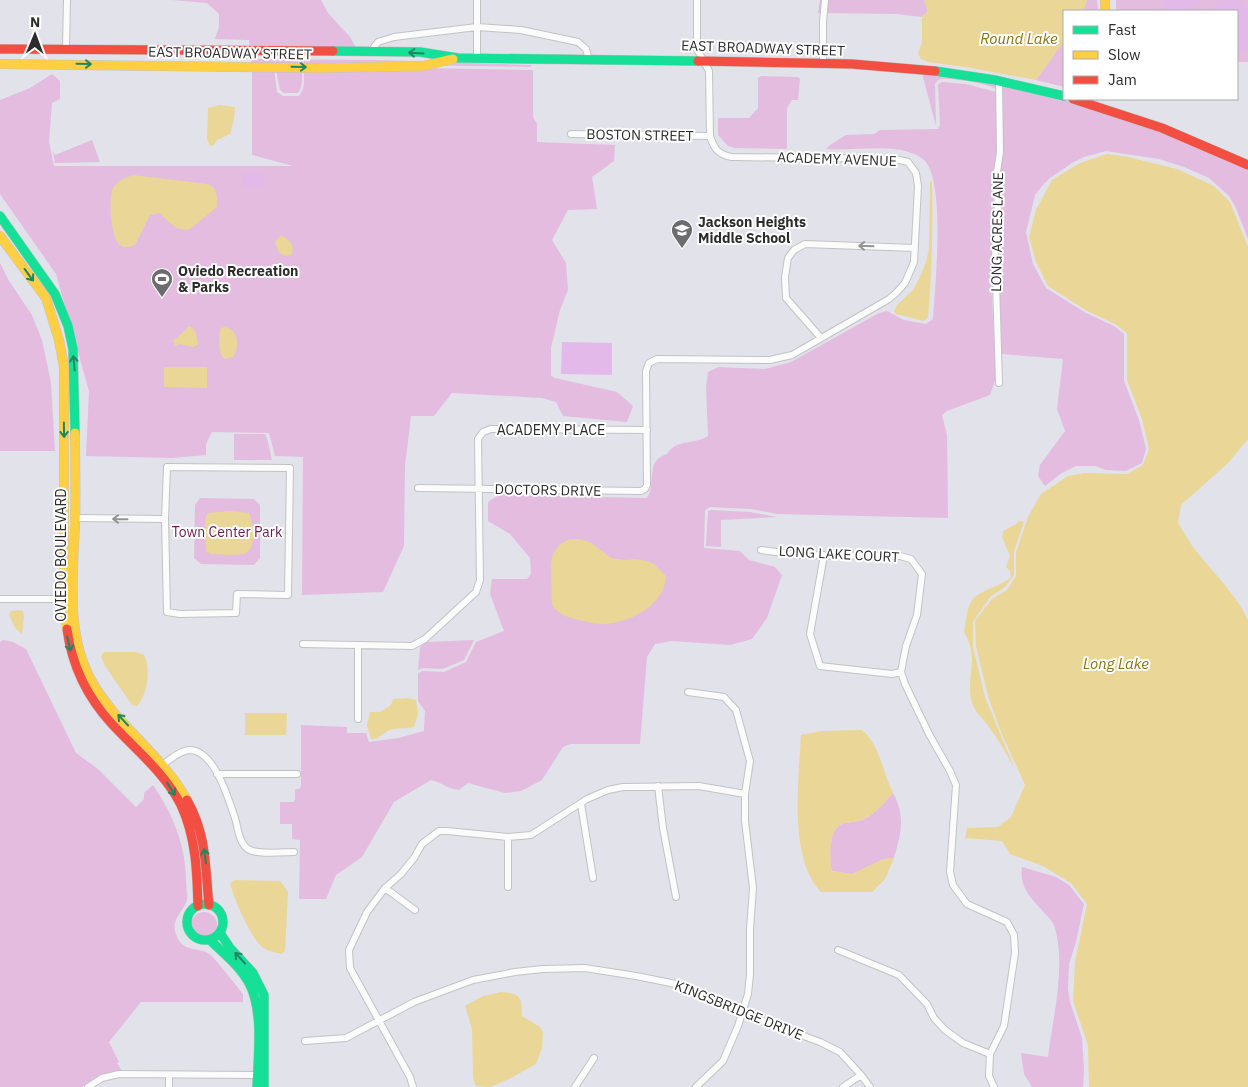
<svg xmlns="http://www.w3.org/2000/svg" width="1248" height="1087" font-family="'IBM Plex Sans',sans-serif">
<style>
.green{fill:#e3bce0}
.pitch{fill:#e3b9ea}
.water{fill:#ead697}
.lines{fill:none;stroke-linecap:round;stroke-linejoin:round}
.street-casing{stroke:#c1c3c3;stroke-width:8}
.fast-casing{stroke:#c1c3c3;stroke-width:10}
.slow-casing{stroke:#c1c3c3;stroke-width:10}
.jam-casing{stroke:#c1c3c3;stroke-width:10}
.street{stroke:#fbfbfc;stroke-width:6}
.fast{stroke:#16e098;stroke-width:9}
.slow{stroke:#ffcf43;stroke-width:9}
.jam{stroke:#f24e42;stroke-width:9}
.oneway{stroke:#218662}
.oneway2{stroke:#949494}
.labels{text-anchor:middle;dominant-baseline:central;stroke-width:4;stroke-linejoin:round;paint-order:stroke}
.street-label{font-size:14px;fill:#2c2c2c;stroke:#fff}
.poi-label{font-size:14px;font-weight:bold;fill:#2c2c2c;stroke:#fff;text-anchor:start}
.park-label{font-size:14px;fill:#691b52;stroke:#fff}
.water-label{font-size:15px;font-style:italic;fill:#88750f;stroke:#fff}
</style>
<rect width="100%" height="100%" fill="#e2e2ea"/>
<!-- green -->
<path class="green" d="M172,0H321L328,13L350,37L359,53L250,52L249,40L215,39L219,27V14L207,3Z
M820,0H924L928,11L922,17L896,14L818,13Z
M1087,0H1097L1098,11H1083Z
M1116,0H1248V62H1237V11H1116Z
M1064,41V87L1036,80Z
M251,59L377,60L531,65V67L307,63C299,72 305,84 298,93H284L280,90L275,65L268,63L251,65Z
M306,66L533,70V117L537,124V142L615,145L614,161L592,177L597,209L568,210L552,240L566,263L568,290L560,310L551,348V376L555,378L617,392L633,406L627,422L563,416L556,402L542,398L452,393L434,416H411L405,466L404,546L383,592L302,595L303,457L275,456L269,433L212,432L206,444V455L172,458L86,456L89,391L56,274L0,194V100L30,88L52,74L60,81V99L52,103L49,142L54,166H293L252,155V68L274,67L277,92L283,96H299C308,83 301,79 306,66Z
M922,73L997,84V89C988,84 951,77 941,79C937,80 937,82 935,84L936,126Z
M761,76L798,77L800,79L798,100H792L787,108V149L735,148L728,146L718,135V118H749L758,108V78Z
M942,82L966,84L996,92L997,145L992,187L994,218L991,279L996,378L990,395L947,411L942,415L947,435L948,518L777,514L751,509L710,507L705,510L704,548L740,551L749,560L775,567L782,575L767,618L752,639L730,645L671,641L655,644L647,657L640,744H571L563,747L542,780L521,791L505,793L468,783L459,790C446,788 443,783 431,780L394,802L362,857L336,875L326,899H299L300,840L292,839V824H280V802H293L295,800V789H300L301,785V725L347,727V733H366L369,742L398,738L424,731L425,711L418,701V673L423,671L444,672L466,662L476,642L504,631L490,594L492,579H527L531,574L530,558L510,534L488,521V502L499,495L647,498C657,483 644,461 667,454C677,438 695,445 708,436L706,387L708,372L718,367L765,369L791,362L879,313L887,311L904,320L926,324L933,319C935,289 946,180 924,160C921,157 915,154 911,153C890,144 850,151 826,149L830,145L846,135L874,134L880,130L938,129L940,125L938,84Z
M1002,85L1050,96L1099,110L1100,113L1159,129L1248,169V239L1236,208L1229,196L1209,178L1184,167L1159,159L1106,151L1084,157L1072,163L1050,178L1042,186L1035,195L1026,232L1033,264L1046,288L1086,313L1114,326L1124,334V381L1139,420L1146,449L1142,463L1126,471L1106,470L1095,466H1076L1060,474L1045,486L1038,476L1040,465L1065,431L1057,409L1063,359L1001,354L998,248L1001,212L999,178L1003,152Z
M92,140L100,162L55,163L53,151L55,155Z
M0,263L9,281L32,315L42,340L51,383L55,451H0Z
M234,434H265C269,443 270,452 272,460H234Z
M200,498L254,499L260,505V558L254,565L201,564L194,558L195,505Z
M711,510L750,512L777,517L721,520V547L706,546L708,511Z
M3,640L13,642L26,649L76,753L98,769L136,807L144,799V793L153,785C173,814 186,846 186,881C186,887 188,895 187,900C183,914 168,919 178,939C184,951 199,948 208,953C214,956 237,987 243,994V1002H141L109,1042L119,1062L117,1063L122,1071C106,1072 94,1076 83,1087H0V642Z
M474,640L464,660L443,669L423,668L418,670L420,647L427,642Z
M893,793C906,817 901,833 894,858L884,859L852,874L832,871C829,860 829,834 838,826C845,821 857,823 864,819C875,814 885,802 893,793Z
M1022,867L1056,877L1069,885L1084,904L1076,942L1069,964L1068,989L1070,1002L1082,1038L1084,1069L1083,1087H1032L1024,1074L1021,1053L1048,1057C1053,1016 1066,968 1055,928C1054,923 1050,919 1047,916C1033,899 1019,890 1022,867Z
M191 925a13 13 0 1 1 26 0a13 13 0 1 1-26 0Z"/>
<!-- pitch -->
<path class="pitch" d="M1163,0H1200V3L1191,11H1165Z
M1222,0H1238L1248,12V49L1237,52V11H1211Z
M243,172L265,173V187L242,186Z
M562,342L612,343V375L561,374Z"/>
<!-- water -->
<path class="water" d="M924,0H1087L1083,11H1064V41L1036,80L965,67L928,62L921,59L918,54L922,42V17L928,11Z
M219,105L235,107L234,119L230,134L217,140L214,145L210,146L207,139L208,108Z
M1107,154L1128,157L1177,169L1214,186L1230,202L1248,247V439L1228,463L1181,505L1178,523C1183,531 1188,540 1193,547C1211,571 1235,592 1248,620V1087H1089L1088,1045L1073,1001L1075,962L1087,904L1071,883L1043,866L1010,854L1002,841L965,838L967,828L998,827L1011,817L1025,785L1001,732L988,696L976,646L975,621L992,599L1007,590L1016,576V552L1028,517L1041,494L1068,476L1085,473L1127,474L1143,465L1149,449L1142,419L1127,380V333L1115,324L1087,311L1048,286L1036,262L1029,237L1036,210L1052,180L1080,163Z
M133,175L208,184C218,189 217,196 217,207L190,229C177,233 168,221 159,213L150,215L135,245C130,247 125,249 120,245C111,239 108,198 113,188C117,181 125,178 133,175Z
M930,181L932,182C933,229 932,271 928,317L924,321L896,314L894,311L897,305L913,290L921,275L926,262L929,249Z
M280,236L284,237C291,241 295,247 291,255L286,256L279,253L275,242Z
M189,326C197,329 197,337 198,345L193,347L180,344L175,346L173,340L177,338Z
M224,327C239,329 240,346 233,357L224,359C218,352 218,337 221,328Z
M164,367H207V388L164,387Z
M230,511L249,513C253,523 258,552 242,554C232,556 220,554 210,554L206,551L205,518L208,513Z
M1019,521L1024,522L1014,551V575L1005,587L990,597L973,622V647L985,697L1014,767C1006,755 1000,742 992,731C985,720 974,713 971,699C966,674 980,659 964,632C966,623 966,610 971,602C979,589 999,588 1011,577L1010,571L1006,567L1010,556L1002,537L1003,532C1007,528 1017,525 1019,521Z
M570,539H579L590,542L611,558L625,560L635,559L647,561L654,564L666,576C665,605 629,624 602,624C596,624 589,622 583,621C573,619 558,615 553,606C551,603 552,578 551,572C550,555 555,545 570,539Z
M19,610L23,611L24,617L22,634L15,628L9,615L11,611Z
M104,652H136L144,655C151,669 148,694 137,706L132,705L105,666L101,656Z
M408,698L416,700L418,714L414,727C406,730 397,727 389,730C383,734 379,739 371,739L367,725L370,712H380L391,705L393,699Z
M245,713H287L286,735H245Z
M862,730C880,745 883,773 893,793C885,802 875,814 864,819C857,823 845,821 838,826C829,834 829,860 832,871L852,874L884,859L894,858L885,879L872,892H821C788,858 799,780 801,735L822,731Z
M235,880L280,881L288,892L285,951L281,954C275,952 267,951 262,947C250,936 234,899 230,883Z
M501,992C521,993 522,998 522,1016L540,1027L543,1032L542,1048L536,1064L511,1078L490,1087L476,1086L473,1078L472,1029L465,1006L483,996Z"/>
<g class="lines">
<!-- street casing -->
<g class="street-casing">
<path id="street" d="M477,0V58
M66,49L67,0
M374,52V47L378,42L394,37L477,27L521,30L578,42L586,49L589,60
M823,64V22L825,0
M571,134L710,136
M821,338L786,298L785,277L788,258L794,250L805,244L915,248
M999,383L995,248L998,212L996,178L1000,152L999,81
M167,467L290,468L288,595L237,594L236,613L180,614L167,612L165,519Z
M418,488L641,491L645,489L647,485L646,371L649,363L657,359L770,360L792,355L889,299L896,293L905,283L914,262L918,186L916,173L908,162L895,159L732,157C719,155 714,149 710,136L709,71L697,49V0
M75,518L165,519
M761,550L798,555L900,556L911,559L922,574L917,615L906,646L901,672L905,684L929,734L950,771L956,785L950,872L953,885L967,904L1007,922L1014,935L1015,953L1004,1026L990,1054L989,1076L994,1087
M824,555L810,634L820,666L892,674L901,672
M0,599H66
M303,644L412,646L425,639L476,592L480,580L478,439L483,432L491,429L647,430
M688,692L724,697L736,710L750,761L745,794V821L753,888L750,929V974L748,994L738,1026L723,1061L696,1087
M358,719V646
M160,767C168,761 180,750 190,750C215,751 228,798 235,818C238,828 239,843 248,849C256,855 284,852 294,852
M217,774H297
M658,786L663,828L676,897
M581,804L593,878
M508,837V887
M385,888L415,910
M838,950L899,975L927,1004L934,1018L945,1030L963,1043L990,1054
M305,1041L346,1038L414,1002L473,980L515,972L543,969L585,968L636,976L676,984L742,1013L820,1042L840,1052L861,1075L870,1087
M169,1075V1087
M88,1087L102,1078L119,1074L260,1075
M413,1087L410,1077L350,968L349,950L367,912L385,888L401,874L414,858L422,844L439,831H447L508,837L531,835L587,799L608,790L623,787L699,786L745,794
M575,1087L594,1058
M843,1087L861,1075"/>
</g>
<!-- fast casing -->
<g class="fast-casing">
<path id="fast" d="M333,51L420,52L458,58L698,61
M935,71L995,80L1064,96
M0,216L55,294L68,326L73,349L75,433
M187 922a18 18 0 1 1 36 0a18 18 0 1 1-36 0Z
M220,933L230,948L253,973L264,995V1087
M210,940C223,953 240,966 249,983C264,1011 258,1056 257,1087"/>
</g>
<!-- slow casing -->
<g class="slow-casing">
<path id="slow" d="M1105,0V11
M0,64L321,68L423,66L453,59
M0,236L46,298L59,340L64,367V599L67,629
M75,433C75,464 76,494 75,525C73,577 65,638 94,685C119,727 162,755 187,800"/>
</g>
<!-- jam casing -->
<g class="jam-casing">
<path id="jam" d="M0,49L333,51
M698,61L852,64L935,71
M1073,99L1162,128L1248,165
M67,629C72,666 87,697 112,724C136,750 165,773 181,805C196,837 197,872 198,906
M187,800C207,835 205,867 209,905"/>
</g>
<!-- street -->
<use href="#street" class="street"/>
<!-- fast -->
<use href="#fast" class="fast"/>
<!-- slow -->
<use href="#slow" class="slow"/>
<!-- jam -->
<use href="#jam" class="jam"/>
</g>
<!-- one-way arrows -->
<defs><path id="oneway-shaft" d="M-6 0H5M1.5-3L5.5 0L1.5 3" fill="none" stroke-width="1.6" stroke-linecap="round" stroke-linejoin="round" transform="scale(1.25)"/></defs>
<g class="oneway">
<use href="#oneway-shaft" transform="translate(416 53) rotate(-177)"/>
<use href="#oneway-shaft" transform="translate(84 64) rotate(1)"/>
<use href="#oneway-shaft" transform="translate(299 67) rotate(1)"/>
<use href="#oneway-shaft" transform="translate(29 275) rotate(54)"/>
<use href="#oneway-shaft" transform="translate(74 363) rotate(-95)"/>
<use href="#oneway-shaft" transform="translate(64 430) rotate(89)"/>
<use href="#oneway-shaft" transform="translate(69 644) rotate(76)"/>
<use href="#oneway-shaft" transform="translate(123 720) rotate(-133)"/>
<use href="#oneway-shaft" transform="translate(171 789) rotate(58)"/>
<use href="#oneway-shaft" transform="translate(205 856) rotate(-98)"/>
<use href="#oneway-shaft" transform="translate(240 958) rotate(-133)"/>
</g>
<g class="oneway2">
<use href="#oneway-shaft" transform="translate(866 246) rotate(-178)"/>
<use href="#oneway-shaft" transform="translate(120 519) rotate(-179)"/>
</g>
<!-- icons -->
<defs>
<g id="school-pin" transform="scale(1.125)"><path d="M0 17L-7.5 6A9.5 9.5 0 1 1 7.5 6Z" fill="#6c6c6e" stroke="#fff"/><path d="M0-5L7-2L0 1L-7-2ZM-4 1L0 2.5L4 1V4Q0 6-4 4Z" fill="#fff"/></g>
<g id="stadium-pin" transform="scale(1.125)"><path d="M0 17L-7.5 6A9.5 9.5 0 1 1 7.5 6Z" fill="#6c6c6e" stroke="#fff"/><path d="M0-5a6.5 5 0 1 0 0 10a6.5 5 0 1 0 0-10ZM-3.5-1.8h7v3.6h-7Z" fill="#fff"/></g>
</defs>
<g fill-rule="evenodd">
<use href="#school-pin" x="682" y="230"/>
<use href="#stadium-pin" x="162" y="279"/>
</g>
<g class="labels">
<!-- street labels -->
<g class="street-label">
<text transform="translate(763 48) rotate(2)">EAST BROADWAY STREET</text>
<text transform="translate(230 53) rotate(1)">EAST BROADWAY STREET</text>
<text transform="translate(640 135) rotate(1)">BOSTON STREET</text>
<text transform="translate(837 159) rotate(2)">ACADEMY AVENUE</text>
<text transform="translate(997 232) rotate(-89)">LONG ACRES LANE</text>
<text x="551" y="430">ACADEMY PLACE</text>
<text transform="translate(548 490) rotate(1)">DOCTORS DRIVE</text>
<text transform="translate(839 554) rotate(3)">LONG LAKE COURT</text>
<text transform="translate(61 555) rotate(-90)">OVIEDO BOULEVARD</text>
<text transform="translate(739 1010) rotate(22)">KINGSBRIDGE DRIVE</text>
</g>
<!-- poi labels -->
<g class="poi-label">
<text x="698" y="222">Jackson Heights<tspan x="698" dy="16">Middle School</tspan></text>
<text x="178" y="271">Oviedo Recreation<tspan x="178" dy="16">&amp; Parks</tspan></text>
</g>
<!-- park labels -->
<g class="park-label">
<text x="227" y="532">Town Center Park</text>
</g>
<!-- water labels -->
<g class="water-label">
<text x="1019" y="38">Round Lake</text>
<text x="1116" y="663">Long Lake</text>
</g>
</g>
<!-- legend -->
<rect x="1063" y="10" width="175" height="90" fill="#ffffff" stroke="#ababab"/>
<rect x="1073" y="26" width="25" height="8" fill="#16e098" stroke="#ababab"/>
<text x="1108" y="35" font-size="15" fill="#2c2c2c">Fast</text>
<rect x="1073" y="51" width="25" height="8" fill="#ffcf43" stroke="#ababab"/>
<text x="1108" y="60" font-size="15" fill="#2c2c2c">Slow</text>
<rect x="1073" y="76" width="25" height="8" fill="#f24e42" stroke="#ababab"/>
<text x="1108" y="85" font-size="15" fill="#2c2c2c">Jam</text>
<!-- north arrow -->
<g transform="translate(35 35) rotate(1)" stroke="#ffffff" stroke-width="4" paint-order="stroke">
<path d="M0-4L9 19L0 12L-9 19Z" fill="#2c2c2c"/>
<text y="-8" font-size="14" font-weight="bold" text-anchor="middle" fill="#2c2c2c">N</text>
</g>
</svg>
